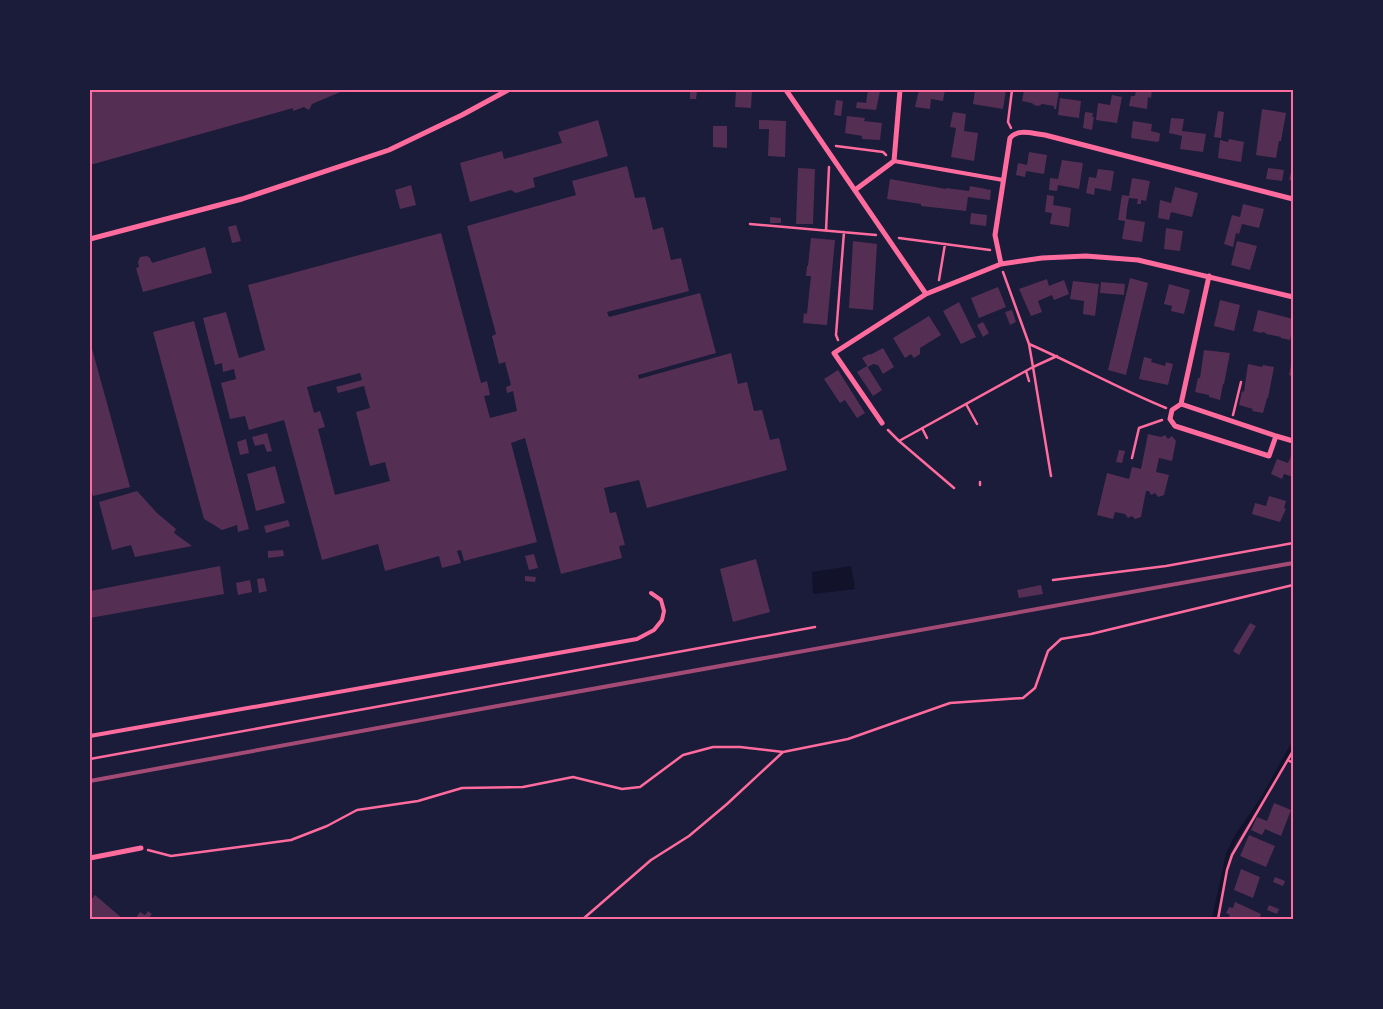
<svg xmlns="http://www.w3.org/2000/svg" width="1383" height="1009" font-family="'Work Sans',sans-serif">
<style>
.water{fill:#12122b}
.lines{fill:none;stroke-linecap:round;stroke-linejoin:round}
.stream{stroke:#12122b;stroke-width:4}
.building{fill:#542f53;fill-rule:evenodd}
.path{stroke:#ff6b9d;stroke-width:2.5}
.service{stroke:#ff6b9d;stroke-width:4}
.minor{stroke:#ff6b9d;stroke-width:5}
.rail{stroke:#a44b75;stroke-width:4}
.neatline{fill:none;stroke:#ff6b9d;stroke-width:2}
</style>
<rect width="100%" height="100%" fill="#1b1b3a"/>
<!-- water -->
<path class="water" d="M851,566L855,589L813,594L812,572Z"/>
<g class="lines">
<!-- stream -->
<path class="stream" d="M1214,919L1228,854L1235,839L1263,798L1293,744"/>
</g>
<!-- building -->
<path class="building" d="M90,90H345L312,104L309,110L304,107L293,111V108L90,165Z
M690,90H697L696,99H690Z
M736,90H752L751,108L735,107Z
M868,90L880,91L876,110L856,108L857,102L866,103Z
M919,90H945L943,101L931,99L930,109L915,107Z
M975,90H1006L1003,109L973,104Z
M1024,90L1059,91L1056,109H1054V106L1042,104L1039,106L1034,105L1032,103L1022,101Z
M1136,90H1152L1151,98L1148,97L1147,109L1129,106L1131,96H1135Z
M1112,95L1122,97L1117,123L1096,120L1098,103L1110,105Z
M1060,98L1081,101L1079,118L1058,115Z
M836,100L843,101L841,116L834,115Z
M1262,109L1286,113L1281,141H1279L1276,158L1256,155Z
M1218,111L1224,112L1221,138L1214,137Z
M953,112L966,114L964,131L978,133L974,161L951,157L956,128L950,127Z
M1085,112L1093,113L1092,117H1094L1092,130L1083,128Z
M847,116L865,118L864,121L882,123L880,140L862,139V136L845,133Z
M1171,118L1184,119L1182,131L1206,134L1203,152L1180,149L1182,136L1169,133Z
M598,120L608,156L533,178L535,187L516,193L511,190L470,202L460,163L502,151L504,159L562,143L558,132Z
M759,120L786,121L785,157L768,156L769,129H759Z
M1133,121L1152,124L1151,131L1159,133L1160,134L1159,141L1157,142L1131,138Z
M713,126H727V148L713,147Z
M1229,139L1244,142L1241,162L1218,158L1220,140L1228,142Z
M1029,152L1047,155L1044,174L1026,171L1025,177L1016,175L1018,163L1027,165Z
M1062,160L1083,163L1079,189L1058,185L1057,191L1049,190L1050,178L1058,179Z
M627,166L635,198L645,197L653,230L663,227L671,260L681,258L689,291L607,312L609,317L700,293L716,353L638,375L639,379L731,353L738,384L747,382L754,411L762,410L770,440L779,438L787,470L647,508L639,480L604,488L610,513L616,512L625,545L619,546L622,558L561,574L525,438L511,443L537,542L464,561L461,550L457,551L461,563L442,568L439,556L385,571L378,544L322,560L284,420L249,430L245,416L230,419L221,383L236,379L234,369L223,372L222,363L215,365L203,318L226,312L239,358L265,350L248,285L441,233L481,383L487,381L490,395L484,396L490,418L517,411L513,391L507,393L506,387L511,385L505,362L499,364L492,336L496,334L467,226L576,195L572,181ZM360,373L362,380L336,387L338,393L364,386L370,408L356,412L370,466L385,462L390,481L335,495L318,429L325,427L320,411L314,413L307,387Z
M798,168L815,169L813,224H796Z
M1268,168L1284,170L1282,181L1266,179Z
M1292,168H1293V181L1289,180Z
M1098,169L1114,171L1111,191L1095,188L1094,195L1086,193L1089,177L1096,178Z
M1132,178L1150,181L1146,201L1141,200V204H1137L1138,199L1129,198L1127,209L1126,219L1145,222L1142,242L1122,239L1125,221L1118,220L1122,195L1129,196Z
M890,179L946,189V188L969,191L970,186L991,190L990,200L968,197L966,211L921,206V204L887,199Z
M411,185L416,205L400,209L395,190Z
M1175,187L1198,193L1192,217L1171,212L1169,220L1158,218L1160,200L1171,203Z
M1047,195L1054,196L1053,205L1071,208L1069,227L1050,224L1052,213L1045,212Z
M1243,204L1264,209L1259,228L1242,224L1239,234L1236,233L1233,247L1224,244L1232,215L1240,217Z
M971,213L987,215L986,226L970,224Z
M770,217L781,218V223H770Z
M236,225L241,241L232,243L228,227Z
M1166,228L1183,231L1180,251L1164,249Z
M811,238L835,240L827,325L803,323L804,313L807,314L810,285L811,276H806L807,266H808Z
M853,241L877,244L873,310L849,308Z
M1237,241L1257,246L1250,270L1231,265Z
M205,247L212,273L143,292L136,268L139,267L138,262L140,257L147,256L150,258L152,263Z
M1130,278L1148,283L1126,375L1108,370Z
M1047,279L1049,286L1064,280L1069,294L1054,300L1052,295L1038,301L1042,312L1031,316L1019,289Z
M1073,281L1099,284L1095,316L1083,314L1084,301L1070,299Z
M1101,282L1125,284L1124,295L1100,293Z
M1169,284L1190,290L1184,314L1171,311L1172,306L1164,304Z
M998,287L1006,307L979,318L971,298Z
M1220,300L1240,305L1234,331L1214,326Z
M959,302L976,337L961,344L943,311Z
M1012,310L1016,322L1010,325L1005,312Z
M1258,310L1293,319V327L1290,340L1281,338V337L1266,334V333L1262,332L1261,333L1253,331Z
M929,316L941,335L920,348V354L914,358L911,354L905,358L893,338Z
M194,321L249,529L238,532L237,525L222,530L204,519L153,332Z
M983,322L989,333L983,337L977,325Z
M91,345L130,487L93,496L90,487Z
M883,348L894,367L883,374L878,365L873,364L868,367L862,358L869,354L870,355Z
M1204,350L1230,353L1224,384H1223L1220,400L1209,397V395L1195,392L1198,378H1200Z
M1144,357L1152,359L1151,362L1165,366L1166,362L1173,364L1168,385L1139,379Z
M1292,360H1293V377L1289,375Z
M1248,364L1262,367L1263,365L1274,367L1268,398H1267L1263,413L1252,411L1253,409L1239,405L1242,391L1244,392Z
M867,366L882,390L873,396L857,372Z
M838,370L865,413L857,418L845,400L840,403L824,379Z
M267,433L272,451L267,452L264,444L255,446L252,437Z
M1148,434L1161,437L1165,435L1168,439L1172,436L1176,441L1172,461L1159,458L1156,472L1169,475L1164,495L1158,497L1155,493L1151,495L1149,491H1146L1141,517L1135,519L1132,516L1128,518L1125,514L1115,512L1113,519L1097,515L1107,473L1129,479L1132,467L1141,469Z
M246,439L249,453L240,455L237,442Z
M1119,450L1125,451L1122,463L1116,462Z
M1293,451V477L1284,474L1282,479L1271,474L1277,459L1288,463Z
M275,466L285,503L256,511L247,474Z
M137,491L157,513L176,529L174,533L192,546L135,557L131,545L112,550L99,502Z
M1269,496L1286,501L1284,508L1286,509L1280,522L1252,514L1255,503L1266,506Z
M288,520L290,526L266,533L264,526Z
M283,550L284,556L268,558V551Z
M534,554L538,568L529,570L525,556Z
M756,559L770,612L733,622L720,569Z
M220,566L224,594L90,618V591Z
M525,576L536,577L535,582L525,581Z
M264,578L267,591L259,593L257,579Z
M250,580L252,592L238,595L236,583Z
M1041,585L1043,594L1019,598L1017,590Z
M1250,623L1256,626L1239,655L1233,651Z
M1274,803L1291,810L1281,836L1265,829L1262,835L1251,830L1257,817L1267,821Z
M1249,835L1275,846L1266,867L1240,856Z
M1241,869L1260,877L1253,898L1234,890Z
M1275,877L1285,881L1283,886L1273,882Z
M95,895L123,919H90V901Z
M1235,902L1261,914L1259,919H1228L1230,915L1226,913L1229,907L1233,908Z
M1269,905L1279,909L1277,914L1267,910Z
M148,911L152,914L148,919H135L140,912L145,915Z"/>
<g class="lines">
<!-- path -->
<path class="path" d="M1011,128L1008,122L1012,90
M836,146L883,152L886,155
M750,224L876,235
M826,231L829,167
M899,238L990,250
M939,280L945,244
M838,340L836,335L844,232
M1029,344C1075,364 1119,389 1166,408
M1026,371L1029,381
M966,404L977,424
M1233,415L1241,382
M922,428L927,438
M888,430L899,441L1033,367L1029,344L1003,272
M899,441L954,488
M1132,458L1139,428L1162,420
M1051,476L1033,367L1057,356
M980,482V485
M1053,580L1166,566L1293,543
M90,759L815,627
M1288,760L1293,763
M148,850L171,856L291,840L327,826L357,810L418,801L462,788L523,787L573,777L622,789L640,787L683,755L713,747H740L783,752
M583,919L651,860L689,836L727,804L783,752L848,739L950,703L1023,698L1035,688L1048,651L1061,639L1091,634L1293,585
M1218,919L1227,870L1232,855L1293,751"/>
<!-- service -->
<path class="service" d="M894,161L1003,180
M90,736L637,639L654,630L662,620L664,611L661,600L651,593"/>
<!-- minor -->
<path class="minor" d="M786,90L926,294L1001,264L1042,258L1086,256L1138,260L1293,297
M855,190L894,161L900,90
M90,239L242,199L389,150L462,115L508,90
M1001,264L995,235L1010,138C1018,128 1033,134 1045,135L1293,199
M1181,404L1276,436L1269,456L1175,426L1170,419L1172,410L1181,404L1209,276
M882,423L834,353L926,294
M1276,436L1293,441
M90,858L141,848"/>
<!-- rail -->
<path class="rail" d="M90,781L492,707L1293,563"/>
</g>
<!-- border -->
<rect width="1383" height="1009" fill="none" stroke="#1b1b3a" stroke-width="182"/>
<rect x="91" y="91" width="1201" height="827" class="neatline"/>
</svg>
